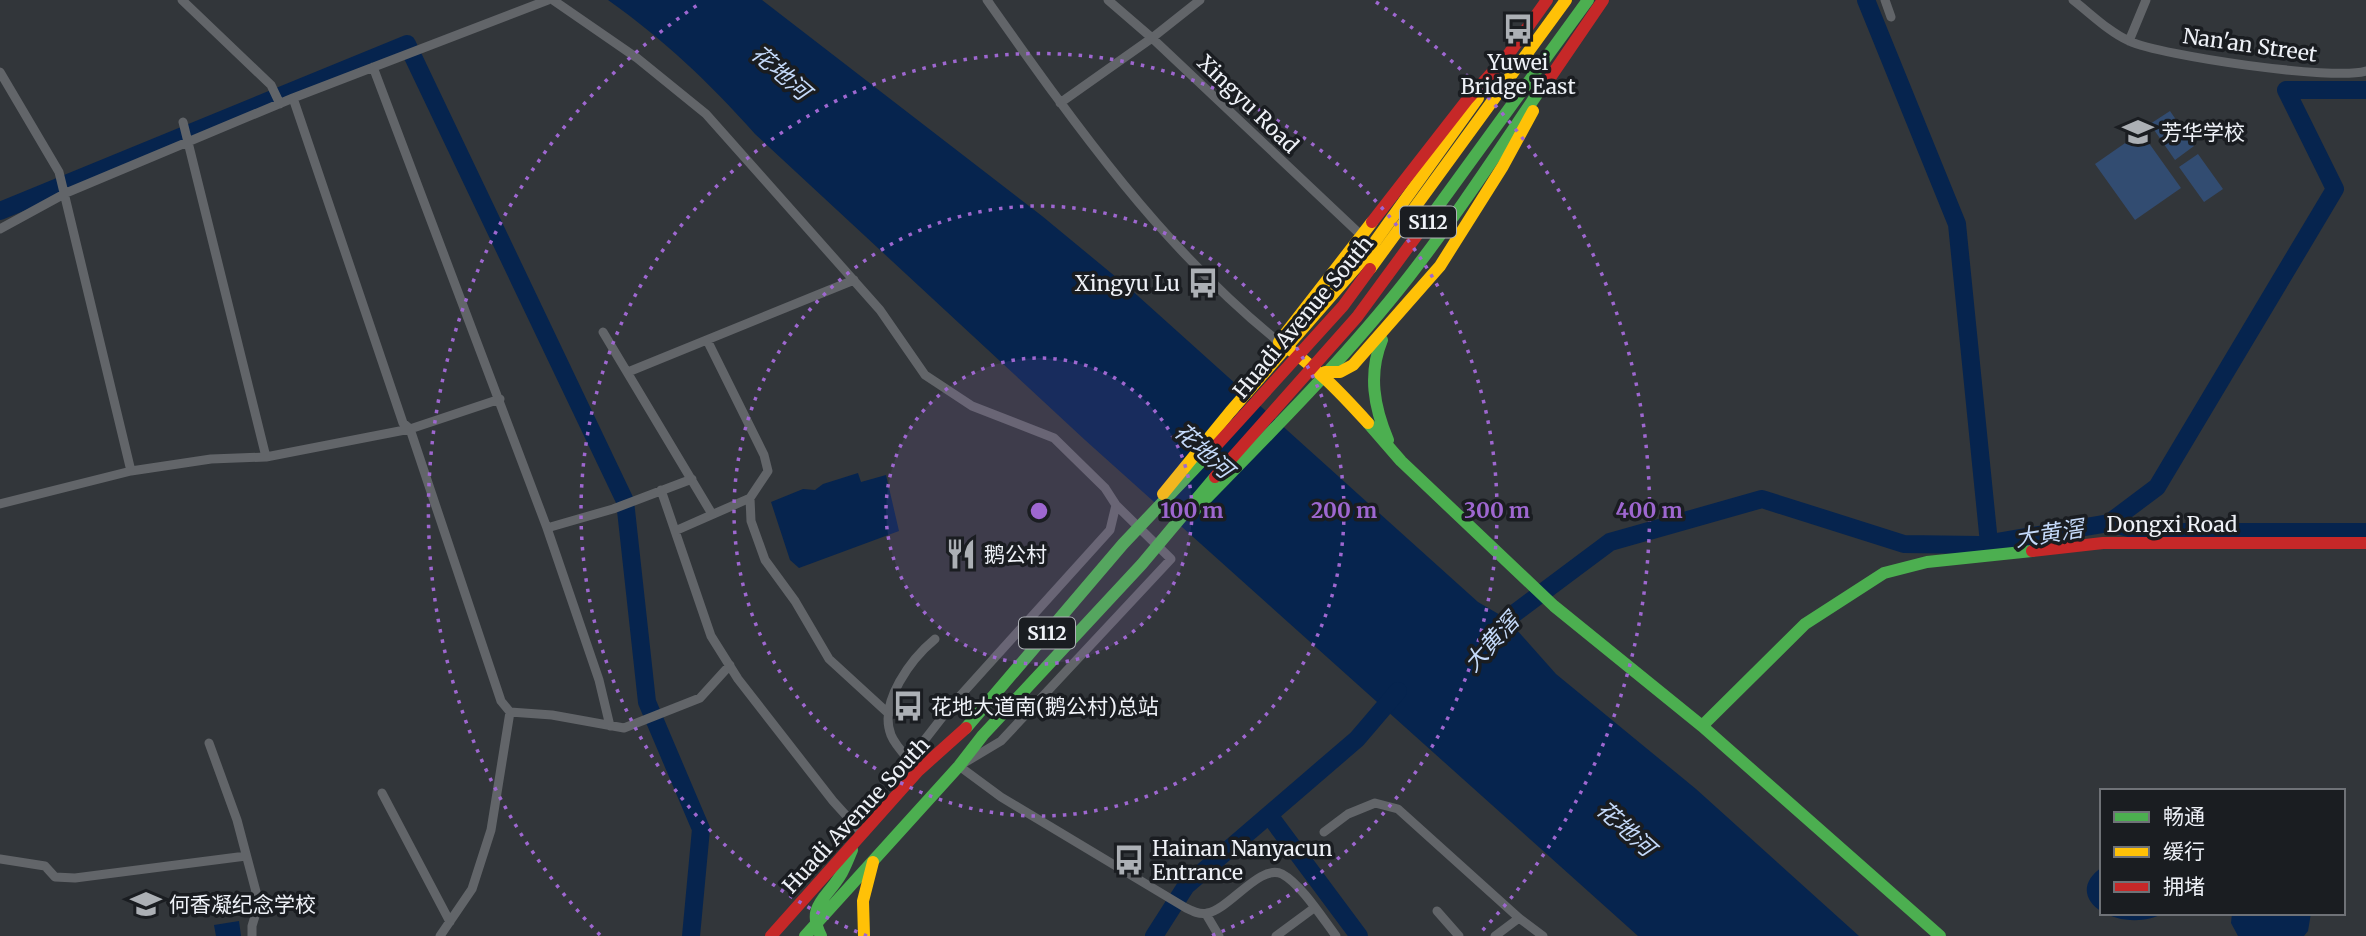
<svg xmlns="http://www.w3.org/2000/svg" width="2366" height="936" font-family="Merriweather,'Noto Sans SC',serif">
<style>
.green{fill:#324c71}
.water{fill:#06244e}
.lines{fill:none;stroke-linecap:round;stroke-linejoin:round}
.river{stroke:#06244e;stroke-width:18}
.street{stroke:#626569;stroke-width:9}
.fast{stroke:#4caf50;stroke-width:12}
.slow{stroke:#ffc107;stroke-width:12}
.jam{stroke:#c62828;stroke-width:12}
.ring{fill:none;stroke:#9e67d0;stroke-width:3.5;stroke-dasharray:3.5 7}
.labels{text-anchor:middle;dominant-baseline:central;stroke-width:7;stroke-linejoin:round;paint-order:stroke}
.shield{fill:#1a1d21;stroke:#aeb1b7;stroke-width:2}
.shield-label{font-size:19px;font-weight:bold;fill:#eef1f7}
.street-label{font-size:21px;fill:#eef1f7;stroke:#1a1d21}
.poi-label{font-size:21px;fill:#eef1f7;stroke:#1a1d21;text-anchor:start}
.water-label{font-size:23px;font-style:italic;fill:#c5dafa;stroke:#1a1d21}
.centre{fill:#9e67d0;stroke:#1a1d21;stroke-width:3.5}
.ring-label{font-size:21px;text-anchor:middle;font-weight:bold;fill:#9e67d0;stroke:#1a1d21;stroke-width:7;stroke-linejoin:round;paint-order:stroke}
</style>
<rect width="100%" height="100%" fill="#32363a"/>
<!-- green -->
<path class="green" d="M2170,111L2194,146L2175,160L2150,124Z
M2141,132L2181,188L2135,220L2095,164Z
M2198,154L2223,189L2204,202L2179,167Z"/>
<!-- water -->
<path class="water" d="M608,0H762L1042,216L1128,287L1478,602L1507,619L1556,674L1696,789L1859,936H1638L1085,440L755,134C709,82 664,40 608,0Z
M858,473L861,482L886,475L899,531L799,568L790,560L771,502L803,489L815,490L823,484Z
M2102,867V913H2164C2122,936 2057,899 2102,867Z
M2232,913H2311L2308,931L2304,936H2238L2231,923Z
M239,921L241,936H216L214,925Z"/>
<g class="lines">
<!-- river -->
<path class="river" d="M1866,0L1957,224L1989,543
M0,211L407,44L625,501L647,702L701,829L691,936
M2109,523L2145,532H2366
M1493,635L1507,619L1610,542L1762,499L1904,544L1979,545L2109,523L2157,487L2335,189L2286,90H2366
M1269,815L1359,936
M1154,936L1186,886L1357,739L1398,691"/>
<!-- street -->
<path class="street" d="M182,0L271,85L280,104
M553,0L637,58L706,114L880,310L925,375L972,406L1054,438L1105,488L1116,505L1110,530L951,706L909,760
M987,0C1074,123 1161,247 1279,342
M1108,0L1152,38L1362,236
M1885,0L1891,17
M2073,0C2091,14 2109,32 2129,41C2162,56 2334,81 2366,71
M2129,41L2146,0
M373,67L547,528L599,680L610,726
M0,72L59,172L131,471
M293,98L403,423L410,429L501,701L510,712L552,715L624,728L700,698L730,665
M1060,103L1152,38L1200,0
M183,122L266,457
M0,229L66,193L293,98L548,0
M603,332L712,514
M628,372L854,280
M661,490L711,636L738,679L833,801L862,833
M750,498L751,521L765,560L795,601L829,659L889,714
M0,504L131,471L211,459L266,457L410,429L500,399
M1116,505L1171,559L1001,741L959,766L1001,797L1186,908C1192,911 1200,915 1207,913C1229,910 1260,863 1282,874C1301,884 1323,919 1336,936
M547,528L613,509L692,479
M675,531L750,498L768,471L764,455L707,340
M209,743L237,820L259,903L252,926V936
M911,762C904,754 895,745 891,735C878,702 912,658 935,639
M382,793L450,922
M1324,832L1348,814L1375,803L1398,809L1519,918L1543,936
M0,859L45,866L55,877L75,878L246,856
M1437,911L1459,936
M1206,914L1219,936
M440,936L472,889L491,830L510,712
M1276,936L1314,908
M1495,936L1519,918"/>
<!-- fast -->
<path class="fast" d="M1434,212L1588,0
M1382,340C1368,374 1374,407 1388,440
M1368,423L1401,461L1554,606L1702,726L1940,936
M1195,510C1268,435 1343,361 1408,278C1457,215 1501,147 1546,81
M1702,726L1805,624L1884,573L1927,562L2032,551
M966,728L1123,544L1215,447
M805,936L959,766L983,735L1142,564L1215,477
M821,936C806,906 826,899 840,876C845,868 848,859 852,850"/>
<!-- slow -->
<path class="slow" d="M1370,269L1566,0
M1325,372H1340L1353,365L1440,266L1503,166L1533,111
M1368,423C1338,390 1316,367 1279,342L1372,222
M1163,494L1230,412L1359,264L1478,98
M864,936L863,901L873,862"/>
<!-- jam -->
<path class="jam" d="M1543,88L1603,0
M1372,222L1467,100L1508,55L1547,0
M1215,447L1343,306L1370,269
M1215,477L1357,317L1434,212
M2032,551L2103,543H2366
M771,936L918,771L966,728"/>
</g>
<!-- distance rings -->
<circle cx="1039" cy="511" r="153" fill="#9e67d0" fill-opacity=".12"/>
<g class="ring">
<circle cx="1039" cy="511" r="153"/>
<circle cx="1039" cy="511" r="305"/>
<path d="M867 936A458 458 0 1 1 1211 936"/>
<path d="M600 935A610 610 0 0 1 702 2M1376 2A610 610 0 0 1 1478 935"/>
</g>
<!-- icons -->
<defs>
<g id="bus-bare" transform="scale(2.415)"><path d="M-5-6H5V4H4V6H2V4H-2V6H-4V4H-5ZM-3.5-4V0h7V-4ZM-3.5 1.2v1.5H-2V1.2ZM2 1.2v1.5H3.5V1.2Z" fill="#acb0b5" stroke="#1a1d21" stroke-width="2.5" paint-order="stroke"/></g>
<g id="school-bare" transform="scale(2.415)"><path d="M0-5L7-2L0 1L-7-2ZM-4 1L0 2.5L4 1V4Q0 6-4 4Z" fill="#acb0b5" stroke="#1a1d21" stroke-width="2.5" paint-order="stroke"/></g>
<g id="restaurant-bare" transform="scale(2.415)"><path d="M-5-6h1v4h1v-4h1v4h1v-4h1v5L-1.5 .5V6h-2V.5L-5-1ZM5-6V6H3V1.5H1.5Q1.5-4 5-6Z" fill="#acb0b5" stroke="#1a1d21" stroke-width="2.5" paint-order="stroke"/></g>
</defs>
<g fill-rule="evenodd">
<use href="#bus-bare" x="1518" y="29"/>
<use href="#school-bare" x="2138" y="132"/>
<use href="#bus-bare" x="1203" y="283"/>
<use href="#restaurant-bare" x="961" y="554"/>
<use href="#bus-bare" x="908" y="706"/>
<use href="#bus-bare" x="1129" y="860"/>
<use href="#school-bare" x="146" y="904"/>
</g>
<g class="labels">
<!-- shield labels -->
<g class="shield">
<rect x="1400" y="206.5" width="56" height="31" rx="5"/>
<rect x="1019" y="617.5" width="56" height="31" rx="5"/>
</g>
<g class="shield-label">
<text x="1428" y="222">S112</text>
<text x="1047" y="633">S112</text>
</g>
<!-- street labels -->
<g class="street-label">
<text transform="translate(2250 45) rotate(8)">Nan'an Street</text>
<text transform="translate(1248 104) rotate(44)">Xingyu Road</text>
<text transform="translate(1303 317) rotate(-50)">Huadi Avenue South</text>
<text x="2172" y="524">Dongxi Road</text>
<text transform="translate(856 815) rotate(-47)">Huadi Avenue South</text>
</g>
<!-- poi labels -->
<g class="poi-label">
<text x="1518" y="62" text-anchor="middle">Yuwei<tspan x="1518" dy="24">Bridge East</tspan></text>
<text x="2161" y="132">芳华学校</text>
<text x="1180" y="283" text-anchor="end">Xingyu Lu</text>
<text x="984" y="554">鹅公村</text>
<text x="931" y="706">花地大道南(鹅公村)总站</text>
<text x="1152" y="848">Hainan Nanyacun<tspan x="1152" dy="24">Entrance</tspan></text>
<text x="169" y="904">何香凝纪念学校</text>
</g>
<!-- water labels -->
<g class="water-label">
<text transform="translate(781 72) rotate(41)">花地河</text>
<text transform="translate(1204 450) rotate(42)">花地河</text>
<text transform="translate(2049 533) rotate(-9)">大黄滘</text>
<text transform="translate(1491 642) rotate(-48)">大黄滘</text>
<text transform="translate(1626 828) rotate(42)">花地河</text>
</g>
</g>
<circle cx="1039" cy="511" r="10" class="centre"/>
<g class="ring-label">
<text x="1192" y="518">100 m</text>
<text x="1344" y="518">200 m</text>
<text x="1497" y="518">300 m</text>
<text x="1649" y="518">400 m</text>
</g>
<!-- legend -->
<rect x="2100" y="789" width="245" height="126" fill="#1a1d21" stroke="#6f7277" stroke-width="2"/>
<rect x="2114" y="812" width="35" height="10" fill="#4caf50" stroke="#6f7277" stroke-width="2"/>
<text x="2163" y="824" font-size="21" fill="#eef1f7">畅通</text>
<rect x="2114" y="847" width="35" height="10" fill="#ffc107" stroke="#6f7277" stroke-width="2"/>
<text x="2163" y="859" font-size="21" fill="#eef1f7">缓行</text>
<rect x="2114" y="882" width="35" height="10" fill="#c62828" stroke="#6f7277" stroke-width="2"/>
<text x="2163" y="894" font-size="21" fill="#eef1f7">拥堵</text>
</svg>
